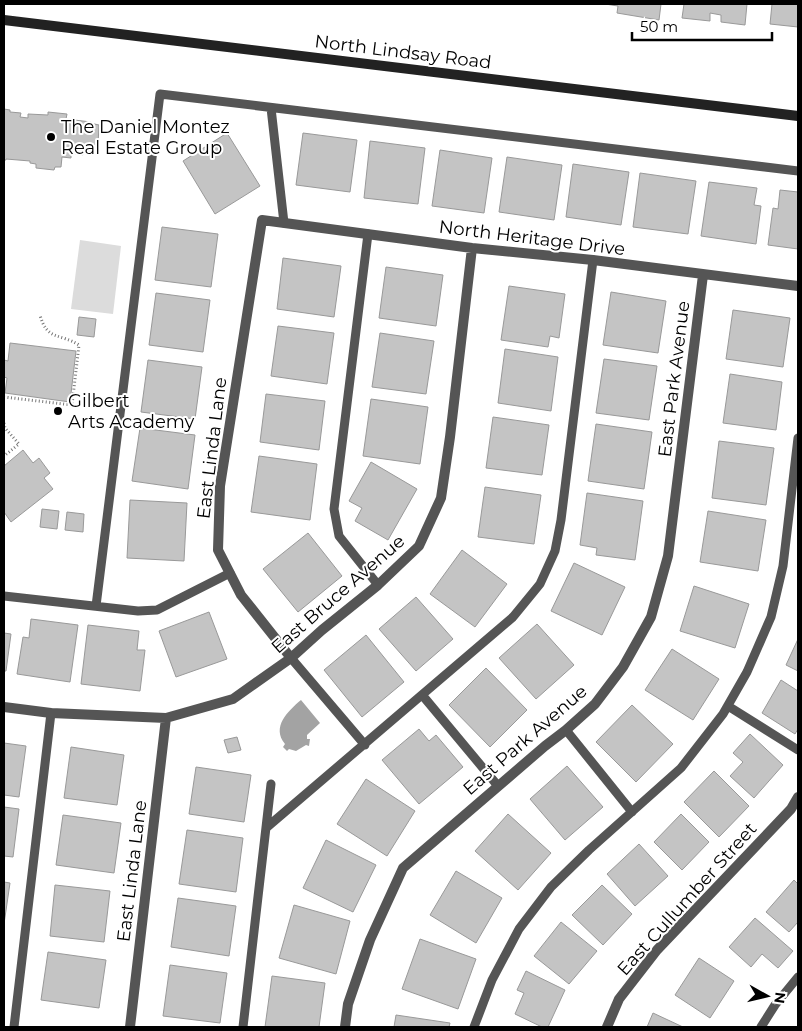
<svg xmlns="http://www.w3.org/2000/svg" width="802" height="1031" font-family="Montserrat,sans-serif">
<style>
.green{fill:#dcdcdc}
.water{fill:#a3a3a3}
.building{fill:#c4c4c4;stroke:#999}
.lines{fill:none;stroke-linecap:round;stroke-linejoin:round}
.path{stroke:#777;stroke-width:3;stroke-dasharray:1 2.5;stroke-linecap:butt}
.service{stroke:#555;stroke-width:9}
.minor{stroke:#555;stroke-width:10}
.secondary{stroke:#222;stroke-width:10}
.poi-dot{fill:#000;stroke:#fff;stroke-width:2}
.labels{text-anchor:middle;dominant-baseline:central;stroke-width:4;stroke-linejoin:round;paint-order:stroke}
.street-label{font-size:18px;fill:#000;stroke:#fff}
.poi-label{font-size:18px;fill:#000;stroke:#fff;text-anchor:start}
</style>
<rect width="100%" height="100%" fill="#fff"/>
<!-- green -->
<path class="green" d="M80,240L121,246L113,314L71,309Z"/>
<!-- water -->
<path class="water" d="M301,700L320,723L307,735V739H310L309,746L306,745L296,751L289,749L287,751L283,747L285,744C271,727 288,711 301,700Z"/>
<!-- building -->
<path class="building" d="M605,4H661L659,20L617,13L618,6Z
M684,4H747L745,25L721,22V15L710,13V21L682,18Z
M772,4H798V27L770,24Z
M4,109L10,110V112L21,113L20,117L28,118V114L48,115V112L67,114L66,119L91,122L90,123L99,125L98,145L87,144V151L83,150V155L71,153V158L62,157L61,167H55L54,170L36,168V164L30,163V161L6,159V160H4Z
M227,133L260,186L215,214L183,161Z
M303,133L357,140L350,192L296,185Z
M370,141L425,148L418,204L364,198Z
M440,150L492,158L484,213L432,206Z
M507,157L562,165L554,220L499,212Z
M573,164L629,172L621,225L566,217Z
M640,173L696,181L688,234L633,227Z
M709,182L757,188L754,205L761,206L756,244L701,236Z
M780,190L798,192V249L768,245L773,208L778,209Z
M162,227L218,234L211,287L155,280Z
M283,258L341,266L334,317L277,309Z
M386,267L443,275L436,326L379,318Z
M509,286L565,294L559,338L550,336L548,347L501,340Z
M611,292L666,301L658,353L603,345Z
M156,293L210,300L203,352L149,345Z
M733,310L790,318L783,367L726,359Z
M79,317L96,319L94,337L77,335Z
M278,326L334,333L327,384L271,376Z
M380,333L434,341L426,394L372,387Z
M10,343L76,351L70,402L5,393L7,378L4,377V360L8,361Z
M505,349L558,357L551,411L498,403Z
M604,359L657,366L649,420L596,413Z
M148,360L202,367L195,419L141,412Z
M730,374L782,382L776,430L723,423Z
M266,394L325,401L319,450L260,442Z
M371,399L428,407L420,464L363,456Z
M493,417L549,425L542,475L486,468Z
M596,424L652,432L644,489L588,481Z
M140,428L195,435L188,489L132,481Z
M719,441L774,448L766,505L712,498Z
M23,450L33,463L39,458L50,473L44,478L53,489L11,522L4,512V466Z
M259,456L317,464L310,520L251,512Z
M371,462L417,489L388,540L355,521L362,508L349,501Z
M485,487L541,495L534,544L478,537Z
M587,493L643,501L635,560L596,555L597,548L580,545Z
M130,500L187,503L184,561L127,558Z
M42,509L59,511L57,529L40,527Z
M708,511L766,520L758,571L700,562Z
M67,512L84,514L83,532L65,530Z
M308,533L342,576L298,612L263,569Z
M462,550L507,584L475,627L430,594Z
M574,563L625,587L602,635L551,611Z
M694,586L749,604L735,648L680,631Z
M416,597L453,639L416,671L379,629Z
M209,612L227,659L176,677L159,631Z
M31,619L78,625L70,682L17,674L23,637L29,638Z
M537,624L574,665L536,699L499,658Z
M88,625L139,631L137,650H145L140,691L81,684Z
M4,633L11,634L6,671H4Z
M366,635L404,682L362,717L324,670Z
M798,639V671L786,665Z
M672,649L719,679L693,720L645,690Z
M486,668L527,710L490,747L449,705Z
M781,680L798,691V729L795,734L762,713Z
M632,705L673,744L636,782L596,742Z
M419,729L429,741L436,735L463,767L419,804L382,760Z
M750,734L783,765L754,798L730,776L743,762L733,753Z
M237,737L241,750L228,753L224,740Z
M4,743L26,746L19,797L4,795Z
M71,747L124,755L117,805L64,798Z
M567,766L603,807L565,840L530,799Z
M196,767L251,775L244,822L189,814Z
M714,771L749,806L719,837L684,802Z
M366,779L415,811L387,856L337,824Z
M4,807L19,809L13,857L4,856Z
M508,814L551,853L518,890L475,851Z
M681,814L709,842L682,870L654,842Z
M63,815L121,823L114,873L56,865Z
M187,830L243,838L236,892L179,884Z
M326,840L376,865L353,912L303,888Z
M639,844L668,876L635,906L607,874Z
M456,871L502,898L476,943L430,915Z
M794,880L798,884V922L789,932L766,912Z
M4,882L10,883L4,924Z
M55,885L110,891L104,942L50,936Z
M602,885L632,914L603,945L572,915Z
M178,898L236,906L229,956L171,947Z
M294,905L350,921L336,974L279,958Z
M755,918L793,951L778,968L762,954L751,967L729,947Z
M561,922L597,951L569,984L534,956Z
M420,939L476,959L458,1009L402,989Z
M48,952L106,960L99,1008L41,1000Z
M699,958L734,981L710,1018L675,995Z
M170,965L227,973L220,1023L163,1016Z
M526,971L565,990L548,1027H542L515,1014L524,993L517,990Z
M272,976L325,983L319,1027H265Z
M653,1013L683,1027H647Z
M396,1015L450,1023L449,1027H394Z"/>
<g class="lines">
<!-- path -->
<path class="path" d="M4,397L72,405L79,345C60,333 47,341 40,315
M4,423L5,428L19,444L4,456"/>
<!-- service -->
<path class="service" d="M271,108L284,223
M368,234L334,509L339,536L378,585
M4,596L138,611L157,610L230,573
M96,606L160,94L798,171
M291,658L365,745
M423,696L498,786
M728,706L798,750
M566,730L632,812
M266,828L513,617L540,584L555,551L561,520L593,260
M14,1027L51,713
M243,1027L271,784
M474,1027L492,980L519,929L551,887L589,850L681,768L723,714L747,672L771,617L783,566L798,438
M761,1027L775,1005L798,977"/>
<!-- minor -->
<path class="minor" d="M291,658L241,595L218,550L220,486L262,220L472,248L593,260L798,286
M4,707L51,713L166,718L233,699L291,658L322,630L378,585L419,546L441,498L450,437L472,248
M130,1027L166,718
M345,1027L348,1004L370,940L403,868L545,746L566,730L595,704L623,667L651,617L668,556L703,275
M607,1027L619,999L657,950L791,809L798,797"/>
<!-- secondary -->
<path class="secondary" d="M4,20L798,116"/>
</g>
<!-- markers -->
<g class="poi-dot">
<circle cx="51" cy="137" r="5"/>
<circle cx="58" cy="411" r="5"/>
</g>
<g class="labels">
<!-- street labels -->
<g class="street-label">
<text transform="translate(403 52) rotate(7)">North Lindsay Road</text>
<text transform="translate(532 238) rotate(7)">North Heritage Drive</text>
<text transform="translate(674 379) rotate(-83)">East Park Avenue</text>
<text transform="translate(212 448) rotate(-83)">East Linda Lane</text>
<text transform="translate(338 594) rotate(-41)">East Bruce Avenue</text>
<text transform="translate(525 740) rotate(-41)">East Park Avenue</text>
<text transform="translate(132 871) rotate(-83)">East Linda Lane</text>
<text transform="translate(687 899) rotate(-48)">East Cullumber Street</text>
</g>
<!-- poi labels -->
<g class="poi-label">
<text x="61" y="127">The Daniel Montez<tspan x="61" dy="21">Real Estate Group</tspan></text>
<text x="68" y="401">Gilbert<tspan x="68" dy="21">Arts Academy</tspan></text>
</g>
</g>
<!-- border -->
<rect width="802" height="1031" fill="none" stroke="#000000" stroke-width="10"/>
<!-- north arrow -->
<g transform="translate(767 996) rotate(98)" stroke="#ffffff" stroke-width="4" paint-order="stroke">
<path d="M0-4L9 19L0 12L-9 19Z" fill="#000000"/>
<text y="-8" font-size="14" font-weight="bold" text-anchor="middle" fill="#000000">N</text>
</g>
<!-- scale -->
<path d="M632 32v8h140v-8" fill="none" stroke="#000000" stroke-width="2.5"/>
<text x="640" y="32" font-size="15" fill="#000000" stroke="#ffffff" stroke-width="4" paint-order="stroke">50 m</text>
</svg>
